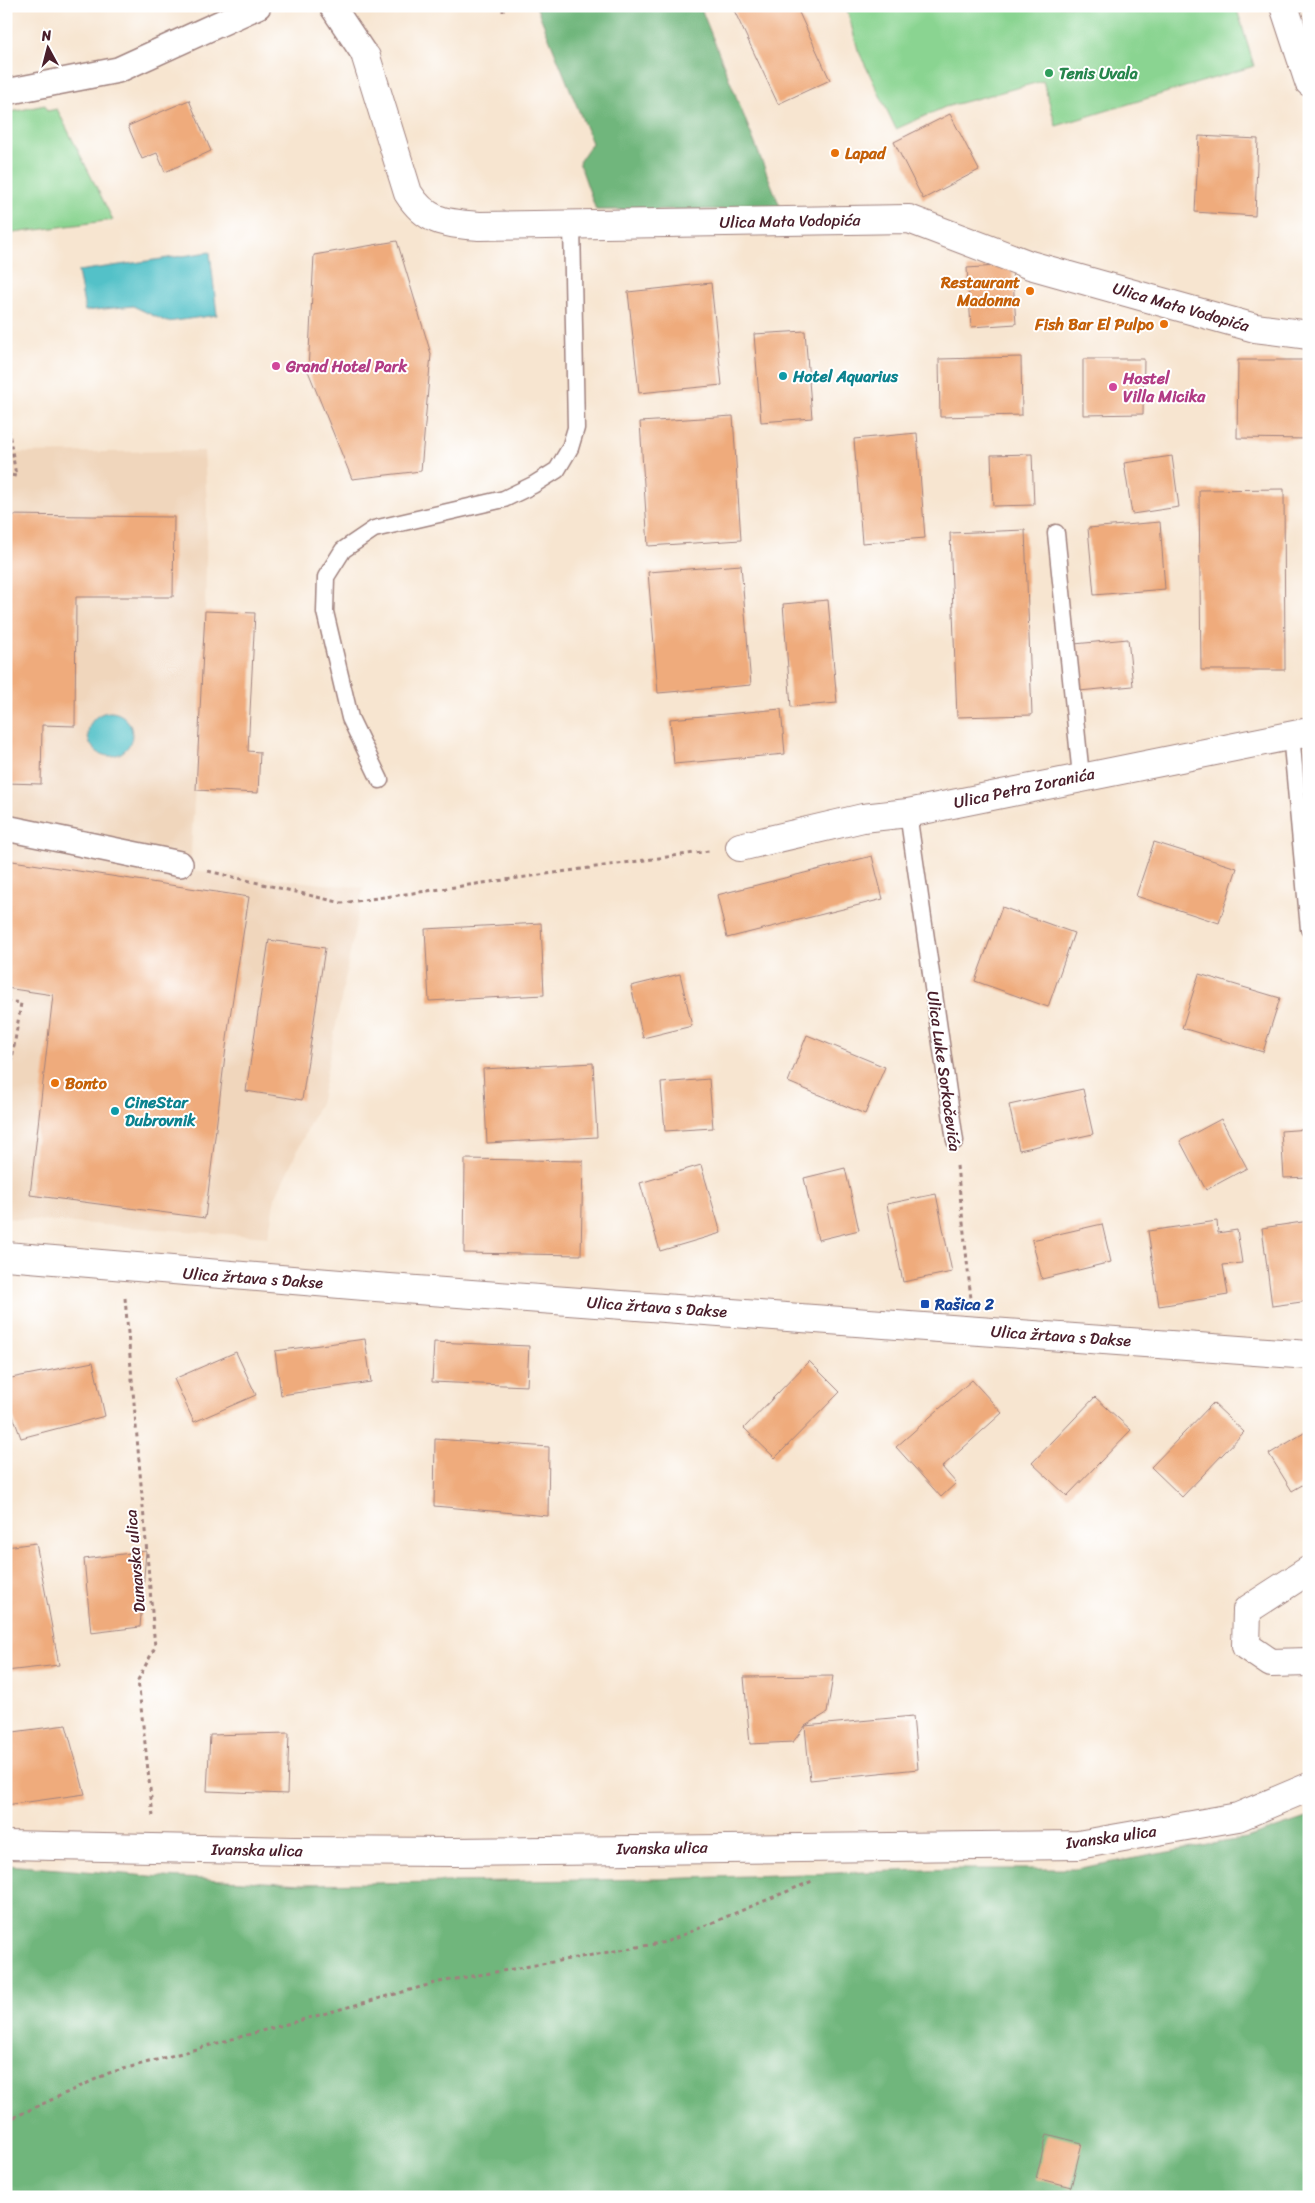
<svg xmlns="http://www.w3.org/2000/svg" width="1315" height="2203" font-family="Sriracha,sans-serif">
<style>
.built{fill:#f0d6bc}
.green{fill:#8ad491;stroke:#6a7a5e}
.forest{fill:#6fb67b;stroke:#5c6a53}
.water{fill:#53c1c8;stroke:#4e707a}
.building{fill:#efab7b}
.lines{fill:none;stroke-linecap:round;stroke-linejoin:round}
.service-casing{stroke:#a0827e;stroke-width:19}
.pedestrian-casing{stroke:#a0827e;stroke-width:28}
.minor-casing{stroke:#a0827e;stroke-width:30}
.path{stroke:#a0827e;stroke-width:3;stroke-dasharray:4 4;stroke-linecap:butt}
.service{stroke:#fff;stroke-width:16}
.pedestrian{stroke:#fff;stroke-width:25}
.minor{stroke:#fff;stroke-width:28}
.leisure-dot{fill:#2e9e5b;stroke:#fff;stroke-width:2}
.food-dot{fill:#e8710a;stroke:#fff;stroke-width:2}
.hotel-dot{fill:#d1479c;stroke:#fff;stroke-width:2}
.culture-dot{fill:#0f9aa8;stroke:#fff;stroke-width:2}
.transit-dot{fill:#1a4fb4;stroke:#fff;stroke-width:2}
.labels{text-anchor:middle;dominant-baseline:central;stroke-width:4;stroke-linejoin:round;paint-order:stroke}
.leisure-label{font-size:16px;font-weight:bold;fill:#27864d;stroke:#fff;text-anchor:start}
.food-label{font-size:16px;font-weight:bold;fill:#c56008;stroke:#fff;text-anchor:start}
.street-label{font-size:16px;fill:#4a1f2b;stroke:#fff}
.hotel-label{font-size:16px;font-weight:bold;fill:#b23c85;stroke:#fff;text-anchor:start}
.culture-label{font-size:16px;font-weight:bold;fill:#0d838f;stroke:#fff;text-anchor:start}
.transit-label{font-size:16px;font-weight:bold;fill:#164399;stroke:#fff;text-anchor:start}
</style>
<rect width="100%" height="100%" fill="#fff"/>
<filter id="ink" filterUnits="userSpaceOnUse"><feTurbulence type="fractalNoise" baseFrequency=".02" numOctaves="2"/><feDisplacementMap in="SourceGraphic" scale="10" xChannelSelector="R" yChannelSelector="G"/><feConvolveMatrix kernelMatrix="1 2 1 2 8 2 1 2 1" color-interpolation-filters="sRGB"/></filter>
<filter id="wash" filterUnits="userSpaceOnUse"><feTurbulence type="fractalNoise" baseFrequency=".0096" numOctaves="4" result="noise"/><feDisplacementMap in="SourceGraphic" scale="20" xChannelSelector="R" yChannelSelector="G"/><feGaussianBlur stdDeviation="1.12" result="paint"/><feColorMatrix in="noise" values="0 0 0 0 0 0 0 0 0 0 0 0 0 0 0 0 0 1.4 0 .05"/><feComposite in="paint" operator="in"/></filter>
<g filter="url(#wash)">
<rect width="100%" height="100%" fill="#f7e5d0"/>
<!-- built -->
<path class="built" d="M204,451L207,507L205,611L190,870L363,888L321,1100L275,1198L268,1237L6,1218V453Z"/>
<!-- green -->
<path class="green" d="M846,6H1236L1254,66L1056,126L1043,81L945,107L896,129L858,50Z
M45,105L47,111L57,109L113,220L6,234V113Z"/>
<!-- forest -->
<path class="forest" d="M536,6H700L781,209L596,210L579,162L592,143Z
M1309,1817V2197H6V1865L163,1877L303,1884L658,1879L954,1869H1075L1246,1838Z"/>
<!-- water -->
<path class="water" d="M210,252L217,315L167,322L133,306L85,311L78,271Z
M88 734a22 22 0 1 1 44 0a22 22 0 1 1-44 0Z"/>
<g id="blocks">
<!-- building -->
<path class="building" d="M732,6H796L830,80L778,104Z
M189,100L211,151L165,172L157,153L142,159L128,126Z
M950,114L979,170L923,199L894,142Z
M1199,136L1258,139L1255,216L1195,212Z
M397,241L431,354L421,471L352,479L308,371L314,255Z
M1012,265L1016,324L971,327L967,268Z
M711,283L722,385L639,393L628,292Z
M805,331L812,418L761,422L754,334Z
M1021,357L1022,415L940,417L939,359Z
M1083,359H1144L1143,414L1083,415Z
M1238,360H1309V439L1237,438Z
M733,416L741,540L648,546L640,422Z
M917,433L925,538L862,543L854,439Z
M1032,454L1034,505L993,506L991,455Z
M1172,456L1179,507L1132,514L1124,463Z
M1284,489L1285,670H1201L1199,490Z
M6,515L174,517L173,597H76L75,726L42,725L41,784L6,783Z
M1160,522L1165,589L1094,595L1088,528Z
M1025,530L1032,715L957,717L950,533Z
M741,565L751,685L658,693L648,572Z
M828,600L837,703L791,707L783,604Z
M205,611L255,613L248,751L260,752L258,793L196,790Z
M1128,639L1133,686L1079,691L1074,644Z
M781,709L785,754L674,764L670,719Z
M1154,842L1237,868L1219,923L1136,896Z
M872,856L883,899L727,938L717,895Z
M6,860L249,897L229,1023L205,1218L30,1195L53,995L6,988Z
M1002,907L1074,933L1048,1007L975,981Z
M541,923L544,995L429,1001L425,929Z
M269,940L325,948L302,1100L246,1091Z
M680,974L692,1026L643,1038L631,986Z
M1199,974L1280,998L1263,1052L1182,1028Z
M807,1035L885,1067L865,1114L788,1082Z
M593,1063L597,1137L487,1143L483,1069Z
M709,1079L713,1128L665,1131L661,1083Z
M1083,1089L1093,1134L1019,1150L1009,1105Z
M1221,1119L1247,1168L1206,1190L1180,1141Z
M1309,1129V1177L1284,1178L1281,1131Z
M465,1159L583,1161L581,1255L464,1253Z
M701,1165L721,1233L660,1251L640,1183Z
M845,1168L859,1230L818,1240L804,1178Z
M936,1194L952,1272L903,1282L887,1204Z
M1217,1221L1218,1233L1237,1230L1242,1263L1223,1265L1228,1295L1159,1306L1148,1231Z
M1309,1221V1301L1272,1306L1262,1228Z
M1102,1224L1111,1262L1042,1279L1032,1240Z
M365,1339L371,1382L281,1395L275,1351Z
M434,1342L529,1346L527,1386L432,1382Z
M236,1352L256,1395L194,1422L174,1379Z
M809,1361L840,1392L775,1458L744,1428Z
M93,1362L105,1416L21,1438L6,1397V1379Z
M972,1380L1002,1413L942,1467L956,1483L941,1497L896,1447Z
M1095,1397L1131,1430L1067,1496L1032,1463Z
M1213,1403L1244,1432L1182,1497L1151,1467Z
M1309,1430V1481L1292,1491L1269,1454Z
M435,1439L549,1447L548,1516L434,1506Z
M36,1543L59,1665L6,1671V1547Z
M146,1551L140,1627L91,1633L84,1559Z
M833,1676L827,1713L805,1726L913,1716L918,1769L810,1780L805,1726L793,1742L750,1744L744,1677Z
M66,1725L85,1794L6,1805V1733Z
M289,1733L287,1794L207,1791L210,1735Z
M1047,2134L1082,2143L1071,2187L1036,2178Z"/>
</g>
</g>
<g filter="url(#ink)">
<use href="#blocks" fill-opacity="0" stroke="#a0827e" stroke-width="1"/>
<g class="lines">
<!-- service casing -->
<g class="service-casing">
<path id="service" d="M1056,533L1081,776
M1291,734L1309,929
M380,780L350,718L325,612L326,577L343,550L374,529L504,499L533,485L557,470L570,448L576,428L572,225
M908,813L955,1141"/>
</g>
<!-- pedestrian casing -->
<g class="pedestrian-casing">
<path id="pedestrian" d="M332,6L366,57
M6,92L118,70L258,6
M6,828L180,864"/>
</g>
<!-- minor casing -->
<g class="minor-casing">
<path id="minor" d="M1284,6L1309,82
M366,57L408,193C427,223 446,223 479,226L909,219L1030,265L1255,328L1309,335
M740,847L863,818L908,813L1309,732
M6,1256L376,1287L1309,1355
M1309,1570L1247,1610L1246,1646L1271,1663L1309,1662
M6,1845L294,1851L454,1852L1078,1845L1238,1817L1309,1787"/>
</g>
<!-- path -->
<path class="path" d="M503,12V6
M6,413L16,476L6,474
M208,871L342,903L709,851
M6,1001L21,1003L6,1097
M957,1166L971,1299
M125,1298L155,1647L138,1680L153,1816
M6,2121L109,2073L439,1982L666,1942L812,1881"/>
<!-- service -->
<use href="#service" class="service"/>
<!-- pedestrian -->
<use href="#pedestrian" class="pedestrian"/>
<!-- minor -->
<use href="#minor" class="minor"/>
</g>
</g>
<!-- markers -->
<circle class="leisure-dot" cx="1049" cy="73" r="5"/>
<g class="food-dot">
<circle cx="835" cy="153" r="5"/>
<circle cx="1030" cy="291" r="5"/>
<circle cx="1164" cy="324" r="5"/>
<circle cx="55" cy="1083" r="5"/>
</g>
<g class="hotel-dot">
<circle cx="276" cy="366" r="5"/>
<circle cx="1113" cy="387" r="5"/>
</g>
<g class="culture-dot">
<circle cx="783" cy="376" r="5"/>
<circle cx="115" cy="1111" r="5"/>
</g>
<rect class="transit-dot" x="920" y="1299" width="10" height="10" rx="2.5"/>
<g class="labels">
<!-- leisure labels -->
<g class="leisure-label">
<text x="1059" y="73">Tenis Uvala</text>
</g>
<!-- food labels -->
<g class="food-label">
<text x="845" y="153">Lapad</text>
<text x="1020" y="282" text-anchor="end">Restaurant<tspan x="1020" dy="18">Madonna</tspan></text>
<text x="1154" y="324" text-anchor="end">Fish Bar El Pulpo</text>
<text x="65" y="1083">Bonto</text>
</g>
<!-- street labels -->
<g class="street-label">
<text transform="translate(790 221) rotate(-1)">Ulica Mata Vodopića</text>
<text transform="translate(1181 307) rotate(16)">Ulica Mata Vodopića</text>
<text transform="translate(1024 788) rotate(-12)">Ulica Petra Zoranića</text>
<text transform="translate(944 1071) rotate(82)">Ulica Luke Sorkočevića</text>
<text transform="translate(253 1278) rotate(4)">Ulica žrtava s Dakse</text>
<text transform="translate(657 1307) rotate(4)">Ulica žrtava s Dakse</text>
<text transform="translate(1061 1336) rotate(4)">Ulica žrtava s Dakse</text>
<text transform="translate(135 1561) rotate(-95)">Dunavska ulica</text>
<text transform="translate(1111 1837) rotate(-8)">Ivanska ulica</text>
<text transform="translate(662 1848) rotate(-1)">Ivanska ulica</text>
<text transform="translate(257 1850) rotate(1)">Ivanska ulica</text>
</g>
<!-- hotel labels -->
<g class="hotel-label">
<text x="286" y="366">Grand Hotel Park</text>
<text x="1123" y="378">Hostel<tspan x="1123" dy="18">Villa Micika</tspan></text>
</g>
<!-- culture labels -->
<g class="culture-label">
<text x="793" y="376">Hotel Aquarius</text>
<text x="125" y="1102">CineStar<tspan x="125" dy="18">Dubrovnik</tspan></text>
</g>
<!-- transit labels -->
<g class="transit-label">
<text x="935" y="1304">Rašica 2</text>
</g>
</g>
<!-- margin -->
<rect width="1315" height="2203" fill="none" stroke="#fff" stroke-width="25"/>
<!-- north arrow -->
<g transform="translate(48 48) rotate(353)" stroke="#ffffff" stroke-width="4" paint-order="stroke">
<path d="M0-4L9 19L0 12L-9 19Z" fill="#4a1f2b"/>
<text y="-8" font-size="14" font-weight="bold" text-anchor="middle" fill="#4a1f2b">N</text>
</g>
</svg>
